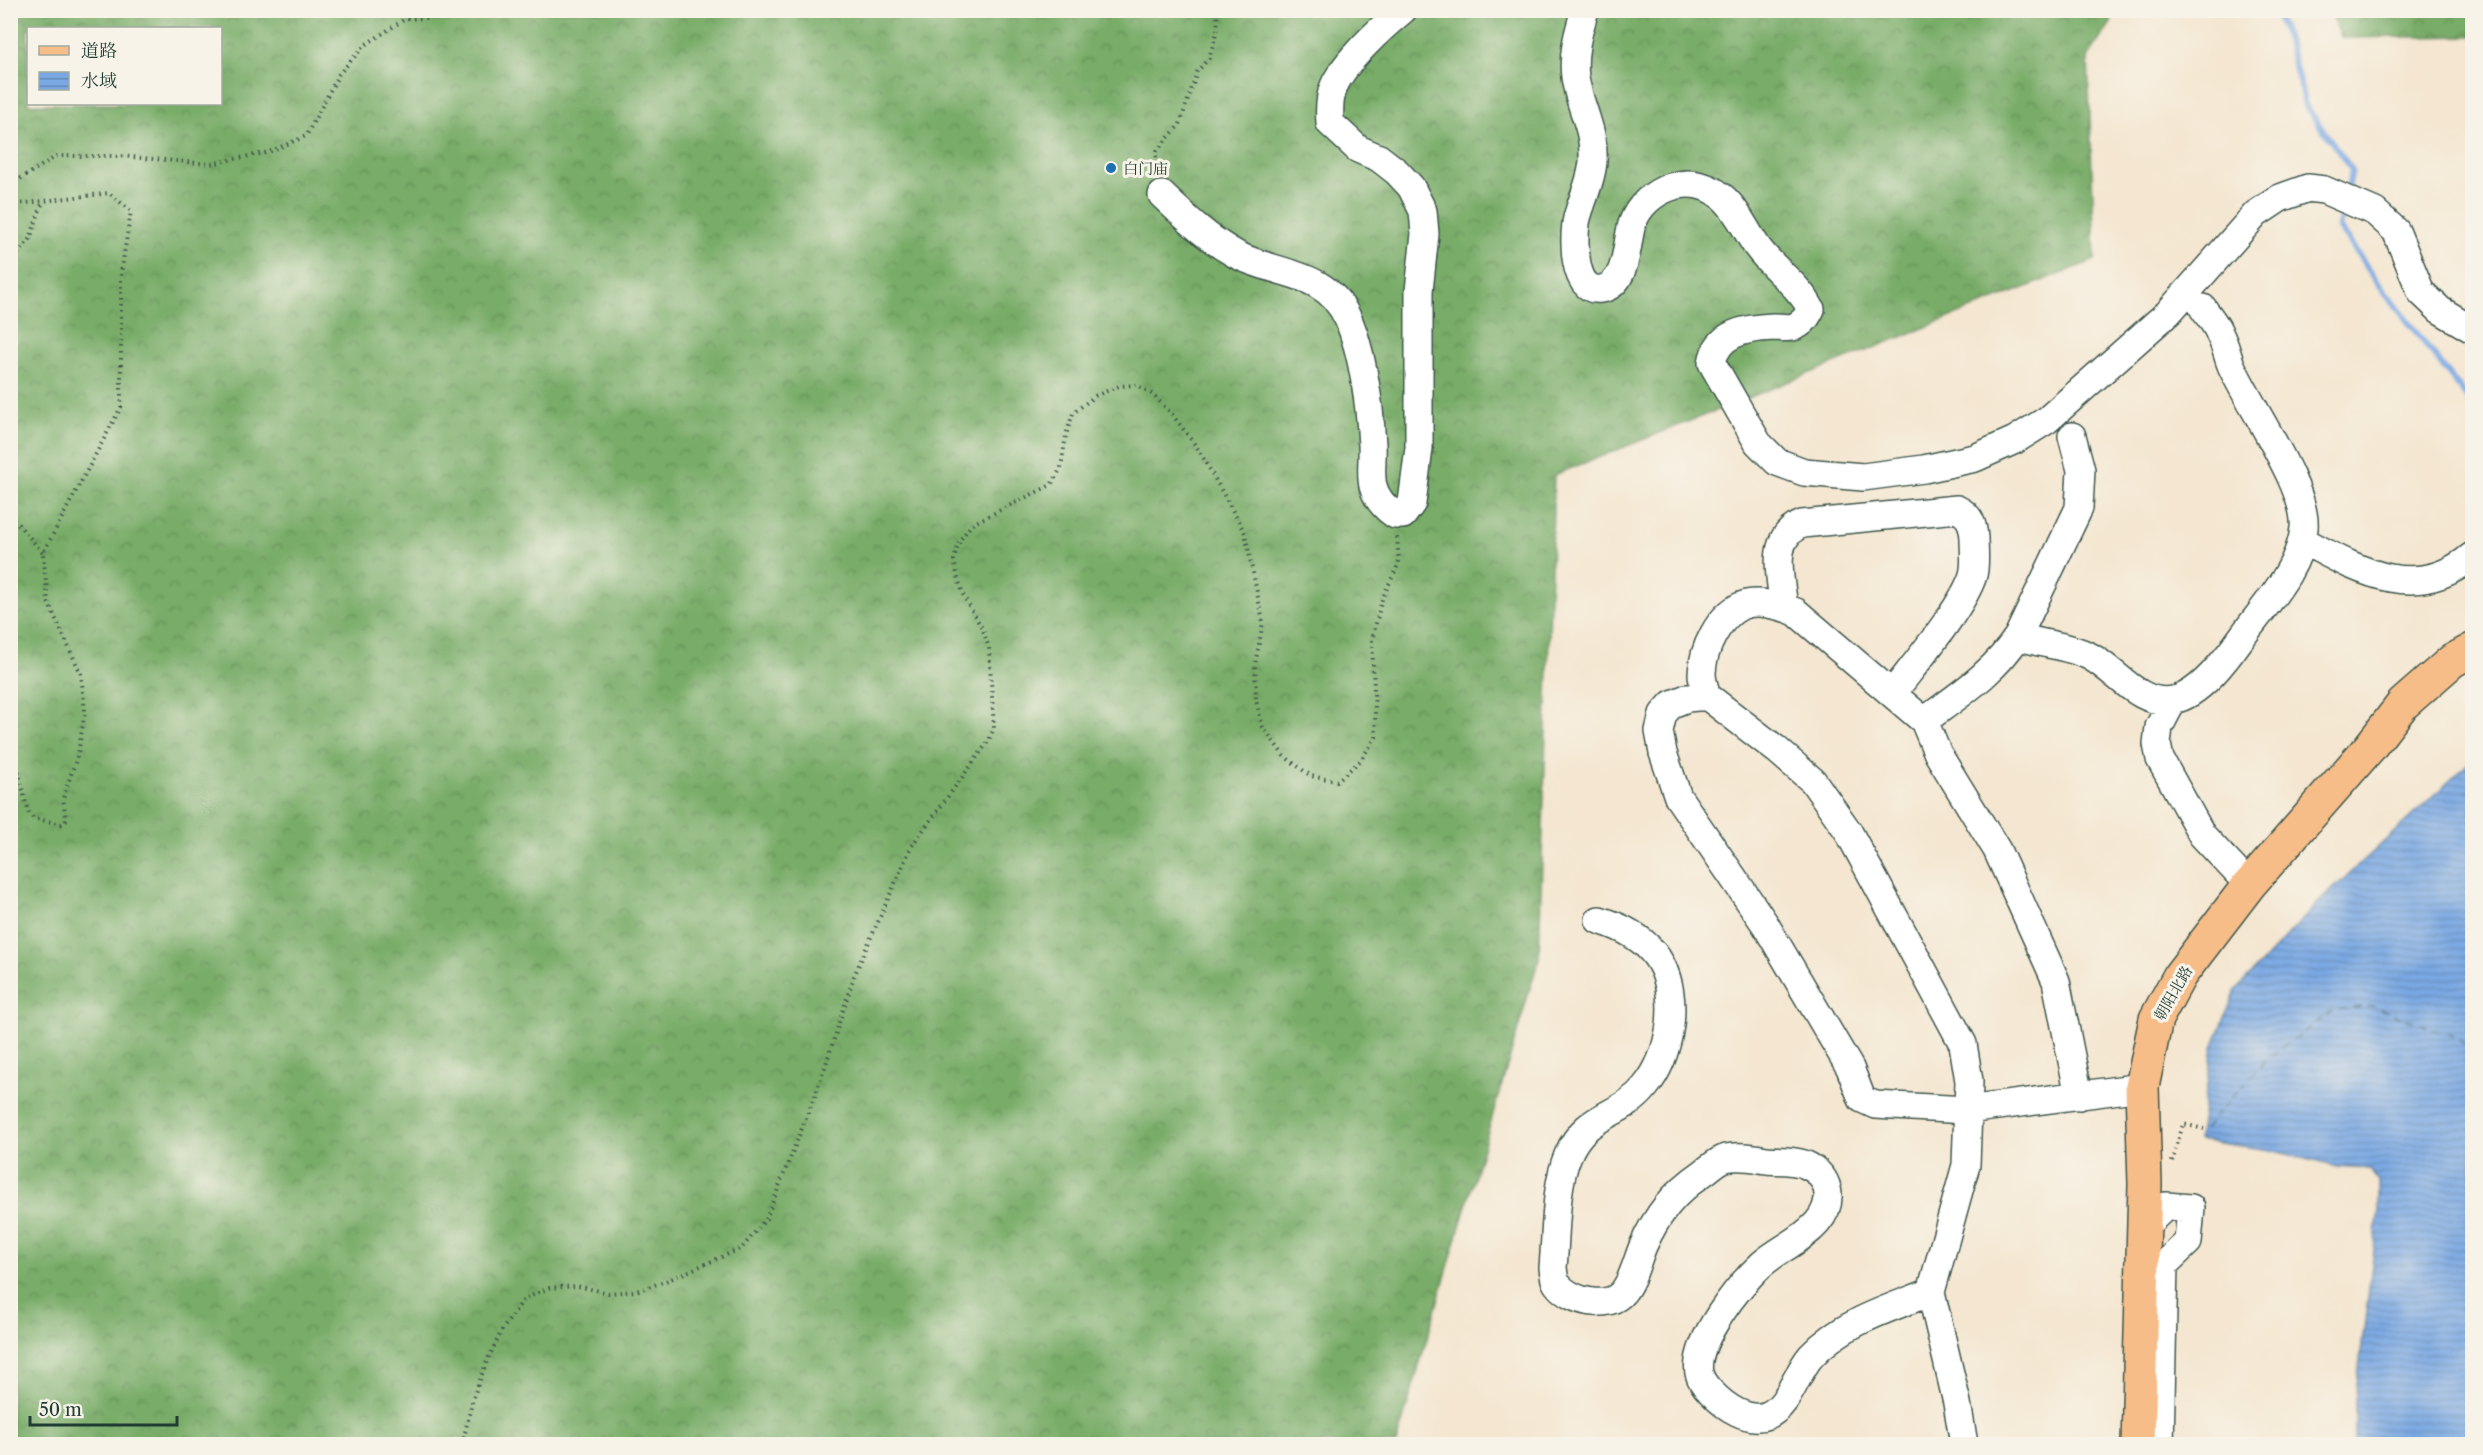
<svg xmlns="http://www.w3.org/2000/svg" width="2483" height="1455" font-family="'Libre Caslon Text','Noto Serif SC',serif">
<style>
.forest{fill:url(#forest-crowns);stroke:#4c744e;stroke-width:1.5;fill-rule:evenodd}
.water{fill:url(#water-rules);stroke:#4c728c;stroke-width:1.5}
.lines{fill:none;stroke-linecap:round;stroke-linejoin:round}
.stream{stroke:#7aa8e3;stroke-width:6}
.ferry{stroke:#365860;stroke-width:1.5;stroke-dasharray:8 6;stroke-linecap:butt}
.minor-casing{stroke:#3f564b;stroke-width:30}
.major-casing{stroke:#3f564b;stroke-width:36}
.path{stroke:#3f564b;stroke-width:4;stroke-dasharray:1.5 4.5;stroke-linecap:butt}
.minor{stroke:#fff;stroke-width:27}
.major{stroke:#f7bd88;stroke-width:33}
.poi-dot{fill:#1f6fb2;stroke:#f7f3e8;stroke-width:2}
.labels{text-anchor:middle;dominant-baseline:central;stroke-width:6;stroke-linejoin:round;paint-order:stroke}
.poi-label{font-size:15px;fill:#1f3d34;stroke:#f7f3e8;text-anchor:start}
.street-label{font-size:15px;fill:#1f3d34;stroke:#f7f3e8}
</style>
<defs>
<pattern id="forest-crowns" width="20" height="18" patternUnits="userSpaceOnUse" patternTransform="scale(1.5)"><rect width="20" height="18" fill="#78ac68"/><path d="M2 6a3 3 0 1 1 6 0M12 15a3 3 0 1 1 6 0" fill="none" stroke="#628d56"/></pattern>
<pattern id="water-rules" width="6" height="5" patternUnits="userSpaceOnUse" patternTransform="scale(1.5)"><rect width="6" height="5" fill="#7aa8e3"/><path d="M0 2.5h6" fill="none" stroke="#638ab9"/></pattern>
</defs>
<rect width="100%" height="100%" fill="#f7f3e8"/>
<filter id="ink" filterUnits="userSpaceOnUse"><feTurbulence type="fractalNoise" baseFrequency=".0167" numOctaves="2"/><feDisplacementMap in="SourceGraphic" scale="12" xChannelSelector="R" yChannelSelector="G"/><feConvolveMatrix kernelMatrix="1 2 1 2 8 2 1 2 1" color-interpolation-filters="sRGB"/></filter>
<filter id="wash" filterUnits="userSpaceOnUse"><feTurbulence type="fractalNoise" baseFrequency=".008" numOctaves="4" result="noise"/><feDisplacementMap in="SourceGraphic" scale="24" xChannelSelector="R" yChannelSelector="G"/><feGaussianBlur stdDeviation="1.35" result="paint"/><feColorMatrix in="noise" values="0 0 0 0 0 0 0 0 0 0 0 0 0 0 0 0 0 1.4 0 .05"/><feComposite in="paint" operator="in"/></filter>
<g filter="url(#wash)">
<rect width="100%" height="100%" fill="#f4e6d0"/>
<!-- forest -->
<path class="forest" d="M10,11H2114L2111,23L2088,57L2095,260L1554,475L1539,958L1396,1444H11ZM28,28H220V104H28Z
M2329,11H2472V36L2342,38Z"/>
<!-- water -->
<path class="water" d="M2472,760V1444H2355V1400L2379,1209V1182L2369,1169L2337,1167L2271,1150L2198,1140L2213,1047L2236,990L2321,900Z"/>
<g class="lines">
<!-- stream -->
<path class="stream" d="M2275,10L2290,47L2305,105L2352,170L2347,193
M2344,206L2339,227L2381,287L2472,404"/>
<!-- ferry -->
<path class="ferry" d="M2204,1129L2270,1056L2334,1010L2372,1006L2456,1037L2472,1051"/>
</g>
</g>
<g filter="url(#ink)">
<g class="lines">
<!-- minor casing -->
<g class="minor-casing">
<path id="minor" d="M1585,10C1578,33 1572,54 1575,77C1579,107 1595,128 1593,161C1592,180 1582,199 1577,218C1573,235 1572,294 1601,289C1628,285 1626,243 1632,224C1645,188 1691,171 1721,196C1737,208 1746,232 1758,248C1774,270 1799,285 1811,309C1807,317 1804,322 1796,326C1790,329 1780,327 1773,327C1746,328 1717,333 1712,363L1758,443L1777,462L1804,472L1863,477L1924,469L1975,458L2015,440L2047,420L2168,313L2256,214L2280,198L2308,188L2324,190L2375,212L2396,231L2421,292L2440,310L2472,329
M1162,195C1186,218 1208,239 1237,255C1279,276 1326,270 1348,319C1363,353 1370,408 1372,445C1373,458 1370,474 1373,486C1376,498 1385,508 1395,515H1403L1412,503L1419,448V291L1425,234L1423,211L1411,187L1397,172L1379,158L1358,149L1330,123C1329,110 1329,98 1334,86C1345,61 1381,28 1403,10
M2302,540C2358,570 2415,604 2472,556
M1784,607C1781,580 1768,537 1802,524L1957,509C1970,515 1973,524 1974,538C1974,550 1976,564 1973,575C1964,606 1913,666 1892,694
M2018,636C2041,645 2069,645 2091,657C2117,671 2139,706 2173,700C2200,695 2227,658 2242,637C2265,605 2300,569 2304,528C2308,488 2248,404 2231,365C2227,355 2225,344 2220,335C2217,325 2209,317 2203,308
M1707,696L1687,698L1672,704L1663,714L1659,731L1663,753L1678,797L1765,924L1850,1068L1862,1099L1875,1105L1967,1110L2142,1087
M2173,700L2159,727L2157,744L2160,759L2202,835L2249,885
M1924,721C1959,695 1994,673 2018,636L2079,508L2081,470L2072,436
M1599,920C1653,936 1676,969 1670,1025C1667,1048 1660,1069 1645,1087C1620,1118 1586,1112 1568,1155C1555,1185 1556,1234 1553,1268C1554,1274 1554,1281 1558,1285C1571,1302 1609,1310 1623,1292C1633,1280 1637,1260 1643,1246C1657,1214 1674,1193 1703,1173C1710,1168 1718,1160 1726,1158C1739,1155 1754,1158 1767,1160C1779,1161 1793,1160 1804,1164C1831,1175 1835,1202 1817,1223C1801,1241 1779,1249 1762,1264C1740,1284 1693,1342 1699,1373C1701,1381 1706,1387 1711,1392C1725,1407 1748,1423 1768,1415C1789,1406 1796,1373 1811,1356C1843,1322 1888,1309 1931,1292
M2143,1228L2166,1206L2191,1208L2188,1242L2164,1265L2160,1444
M1964,1444L1957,1403L1931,1292L1966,1165L1969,1081L1963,1044L1848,831L1813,781L1777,750L1707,696C1705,689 1702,681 1702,673C1703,649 1718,617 1741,606C1756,599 1782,606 1796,612L1924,721L1938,754L1997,850L2056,981L2079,1096"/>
</g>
<!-- major casing -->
<g class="major-casing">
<path id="major" d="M2138,1444L2145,1184L2142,1087L2156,1019L2180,975L2249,885L2369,748L2403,704L2452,661L2472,650"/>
</g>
<!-- path -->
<path class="path" d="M1159,175L1156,152L1180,124L1197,72L1209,58L1217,32L1218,10
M10,185L57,156H120L210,164L269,152L306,136L339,74L365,45L405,19L473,16L493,10
M10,205L109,193L131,211L121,273V407L43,553L48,602L81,674L85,711L78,754L63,798L66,821L61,824L33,818L28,812L10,735
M10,263L30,239L42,204
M10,515L43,553
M2172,1162L2183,1124L2204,1129
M465,1444L464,1437L473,1398L487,1361L502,1330L524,1299L549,1288L577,1286L609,1293L636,1291L666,1281L742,1248L766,1219L820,1083L854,976L911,847L988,742L994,728L989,648L983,630L964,597L958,579L954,560L960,540L972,524L1051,485L1061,468L1066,435L1073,413L1095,396L1119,386L1137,385L1152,394L1172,414L1199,450L1245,533L1263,622L1255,665L1256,701L1263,727L1284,756L1311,776L1337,781L1360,761L1376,737L1372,640L1382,599L1399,563L1397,537"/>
<!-- minor -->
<use href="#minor" class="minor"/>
<!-- major -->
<use href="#major" class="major"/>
</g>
</g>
<!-- markers -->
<circle class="poi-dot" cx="1111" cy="168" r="6"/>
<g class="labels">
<!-- poi labels -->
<g class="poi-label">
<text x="1123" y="168">白门庙</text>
</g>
<!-- street labels -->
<g class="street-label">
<text transform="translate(2173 993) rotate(-60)">朝阳北路</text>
</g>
</g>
<!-- margin -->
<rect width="2483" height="1455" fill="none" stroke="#f7f3e8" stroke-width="36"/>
<!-- legend -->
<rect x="27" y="27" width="195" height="78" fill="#f7f3e8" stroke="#a1aaa0" stroke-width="1.5"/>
<rect x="39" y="46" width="30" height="9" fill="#f7bd88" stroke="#a1aaa0" stroke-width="1.5"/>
<text x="81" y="57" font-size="18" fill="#1f3d34">道路</text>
<rect x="39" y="72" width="30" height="18" fill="url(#water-rules)" stroke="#a1aaa0" stroke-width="1.5"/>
<text x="81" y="87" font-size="18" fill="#1f3d34">水域</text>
<!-- scale -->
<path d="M30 1416v9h147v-9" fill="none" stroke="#1f3d34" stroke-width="3"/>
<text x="39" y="1416" font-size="18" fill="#1f3d34" stroke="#f7f3e8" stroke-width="4.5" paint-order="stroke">50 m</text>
</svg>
